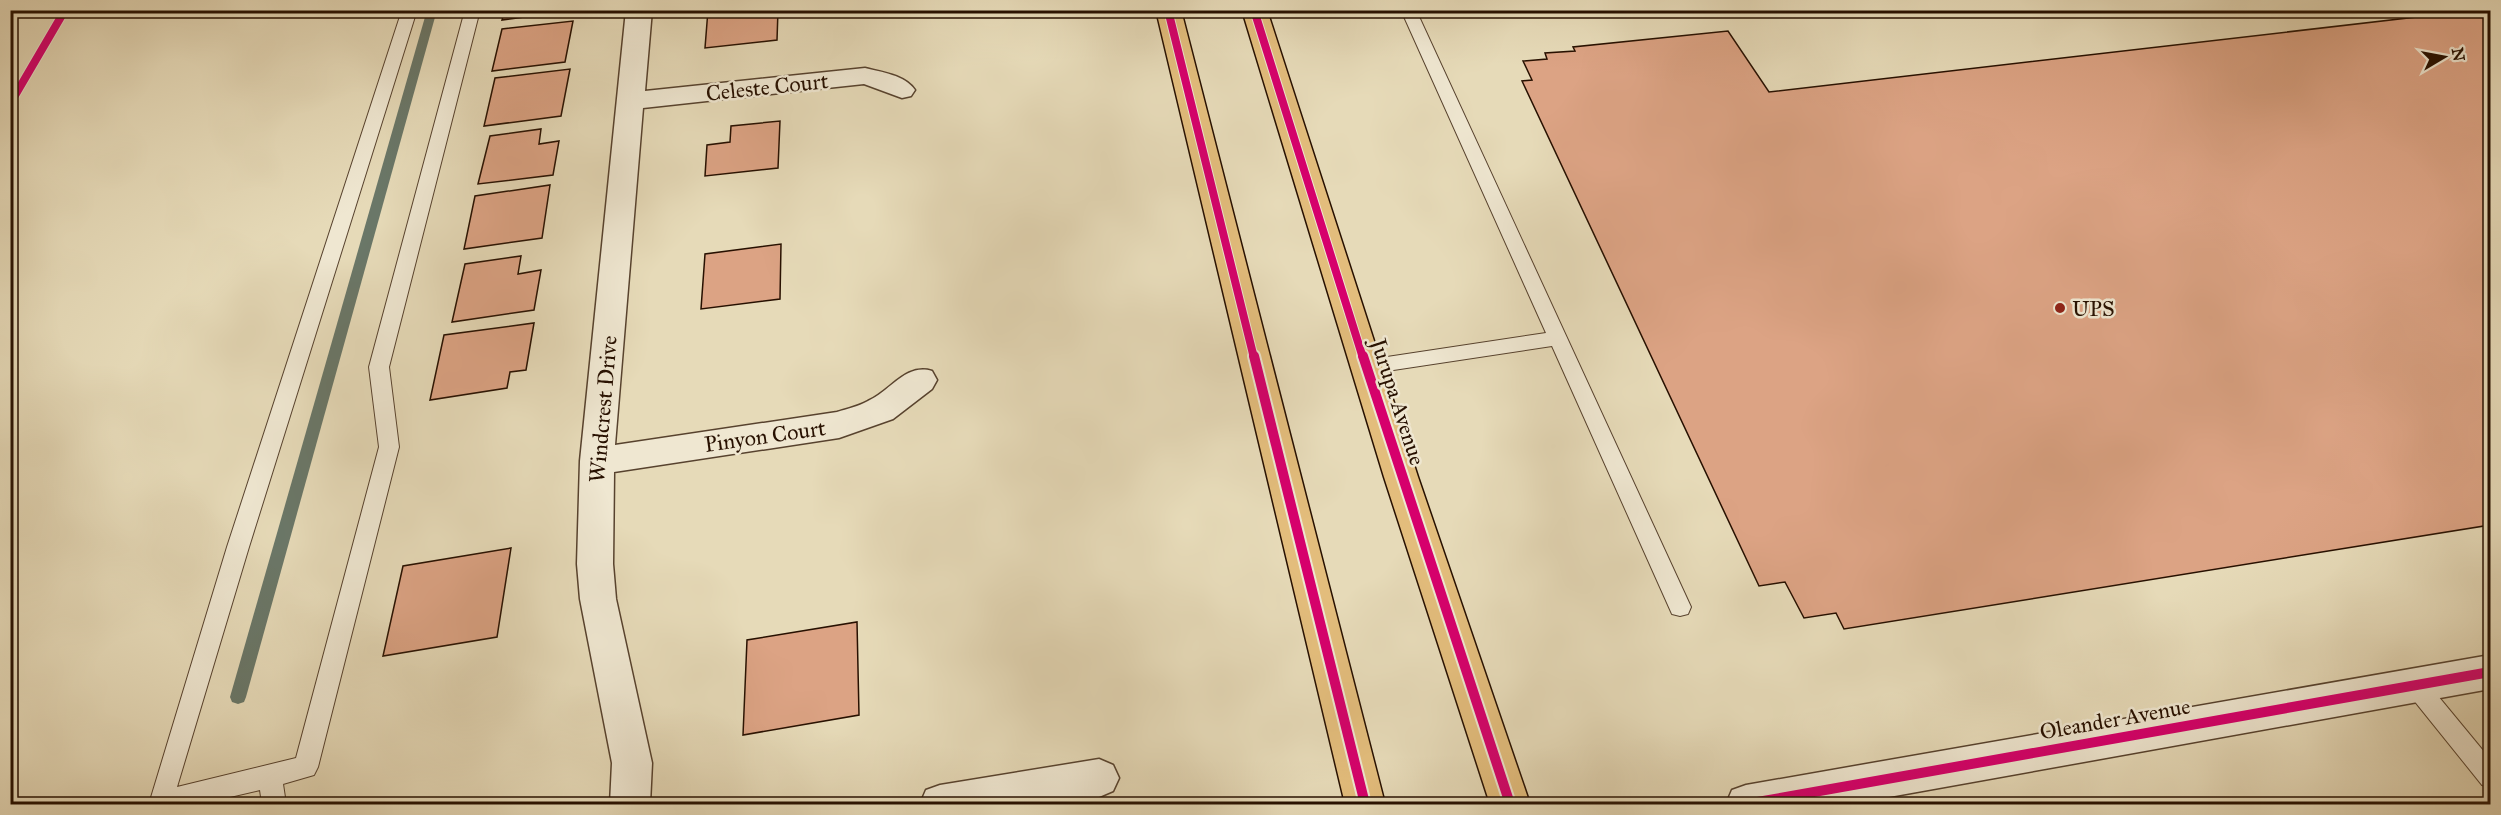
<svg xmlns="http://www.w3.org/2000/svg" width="2501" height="815" font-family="'IM FELL Great Primer',serif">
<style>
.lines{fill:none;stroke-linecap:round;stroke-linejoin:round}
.stream{fill:#6a7768;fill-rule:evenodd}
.building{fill:#dca384;stroke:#271000;stroke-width:1.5}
.service-casing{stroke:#57422e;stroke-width:2}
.minor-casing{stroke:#57422e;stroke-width:3}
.primary-casing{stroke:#271000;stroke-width:3}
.service{fill:#efe7d1;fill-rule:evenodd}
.minor{fill:#efe7d1;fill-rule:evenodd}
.primary{fill:#e3bd7c;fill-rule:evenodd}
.cycleway-far1-casing{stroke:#efe7d1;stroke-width:10}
.cycleway-casing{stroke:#efe7d1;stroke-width:14}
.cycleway-far1{stroke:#d6006c;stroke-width:8}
.cycleway{stroke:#d6006c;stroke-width:10}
.poi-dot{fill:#8f2418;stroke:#efe7d1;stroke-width:2}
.labels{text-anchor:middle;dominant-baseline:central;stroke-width:5;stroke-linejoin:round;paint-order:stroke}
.street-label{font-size:22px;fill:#271000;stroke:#efe7d1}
.poi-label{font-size:22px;fill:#271000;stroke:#efe7d1;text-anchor:start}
</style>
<rect width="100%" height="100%" fill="#e6dab8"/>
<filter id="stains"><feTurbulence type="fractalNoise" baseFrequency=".00333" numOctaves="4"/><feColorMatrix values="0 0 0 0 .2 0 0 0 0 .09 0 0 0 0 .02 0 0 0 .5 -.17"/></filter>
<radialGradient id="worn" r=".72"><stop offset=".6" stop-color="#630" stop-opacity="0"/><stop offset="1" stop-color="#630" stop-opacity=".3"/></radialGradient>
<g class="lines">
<!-- stream -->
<path class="stream" d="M427,10H437L246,697L244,702L238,704L232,702L230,697Z"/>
</g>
<!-- building -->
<path class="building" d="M505,10H576L502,20Z
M708,10H778L777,40L705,48Z
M2477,10H2490V525L1844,629L1836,613L1804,618L1785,582L1759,586L1522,81L1532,80L1523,61L1547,59L1545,53L1575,51L1573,47L1728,31L1769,92Z
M573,21L565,62L492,71L502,29Z
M570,69L561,116L484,126L495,78Z
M780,121L778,168L705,176L707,145L730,142L731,126Z
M541,129L539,144L559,141L553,175L478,184L490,136Z
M550,185L542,238L464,249L475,196Z
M781,244L780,299L701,309L705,254Z
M521,256L518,274L541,270L534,310L452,322L465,264Z
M534,323L526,370L510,372L507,388L430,400L444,335Z
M511,548L497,637L383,656L403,566Z
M857,622L859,715L743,735L747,640Z"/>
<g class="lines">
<!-- service casing -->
<g class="service-casing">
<path id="service" d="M402,10H417L249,547L177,787L296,758L379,447L369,367L465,10H480L389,367L399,447L318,767L314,775L283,784L286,804H262L260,790L200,804H149L227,547Z
M1401,10H1416L1691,607L1688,614L1680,616L1672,614L1552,346L1367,374L1360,372L1357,367L1360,362L1367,360L1546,333Z
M2416,676L2424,679L2490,759V788L2482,785L2408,693L2405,686L2408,679Z"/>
</g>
<!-- minor casing -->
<g class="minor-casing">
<path id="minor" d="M626,10H652L645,91L865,68C881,72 905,75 915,90L911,96L902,98L864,84L643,108L615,445L837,412C847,409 859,406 868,401C891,391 905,363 932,371L937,380L932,389L893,419L839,438L614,472L613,564L616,599L652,763L650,804H610L612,763L580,599L577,564L580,461Z
M2490,655V689L1850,804H1726L1732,790L1746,785Z
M1099,759L1113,765L1119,778L1113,791L1099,797L1053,804H920L926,790L940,785Z"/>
</g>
<!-- primary casing -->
<g class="primary-casing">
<path id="primary" d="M1156,10H1181L1385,804H1345Z
M1242,10H1267L1418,477L1530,804H1490L1384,477Z"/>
</g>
<!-- service -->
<use href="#service" class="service"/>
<!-- minor -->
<use href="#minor" class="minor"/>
<!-- primary -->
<use href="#primary" class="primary"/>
<!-- cycleway-far1 casing -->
<g class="cycleway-far1-casing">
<path id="cycleway-far1" d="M1168,10L1254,358
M1254,10L1363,358
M10,104L65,10"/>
</g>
<!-- cycleway casing -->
<g class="cycleway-casing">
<path id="cycleway" d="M1254,356L1365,804
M1363,356L1510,804
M1746,804L2490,672"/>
</g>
<!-- cycleway-far1 -->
<use href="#cycleway-far1" class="cycleway-far1"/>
<!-- cycleway -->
<use href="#cycleway" class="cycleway"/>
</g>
<!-- markers -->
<circle class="poi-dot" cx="2060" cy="308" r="6"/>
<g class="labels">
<!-- street labels -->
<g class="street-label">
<text transform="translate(767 87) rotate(-6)">Celeste Court</text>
<text transform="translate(1398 402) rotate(72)">Jurupa Avenue</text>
<text transform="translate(603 409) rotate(-85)">Windcrest Drive</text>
<text transform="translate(765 436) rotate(-8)">Pinyon Court</text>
<text transform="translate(2115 719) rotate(-10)">Oleander Avenue</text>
</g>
<!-- poi labels -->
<g class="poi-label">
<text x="2072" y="308">UPS</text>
</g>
</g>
<!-- margin -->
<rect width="2501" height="815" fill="none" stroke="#e6dab8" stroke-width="36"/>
<rect x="12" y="12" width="2477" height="791" fill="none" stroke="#271000" stroke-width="3"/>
<rect x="18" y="18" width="2465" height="779" fill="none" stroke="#271000" stroke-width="1.5"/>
<!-- north arrow -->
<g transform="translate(2444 57) rotate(80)" stroke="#efe7d1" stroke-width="4.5" paint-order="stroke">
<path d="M0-4.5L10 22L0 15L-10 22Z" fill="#271000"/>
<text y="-9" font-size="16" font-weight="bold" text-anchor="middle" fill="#271000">N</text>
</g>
<rect width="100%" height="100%" filter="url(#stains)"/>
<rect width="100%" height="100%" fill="url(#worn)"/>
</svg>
